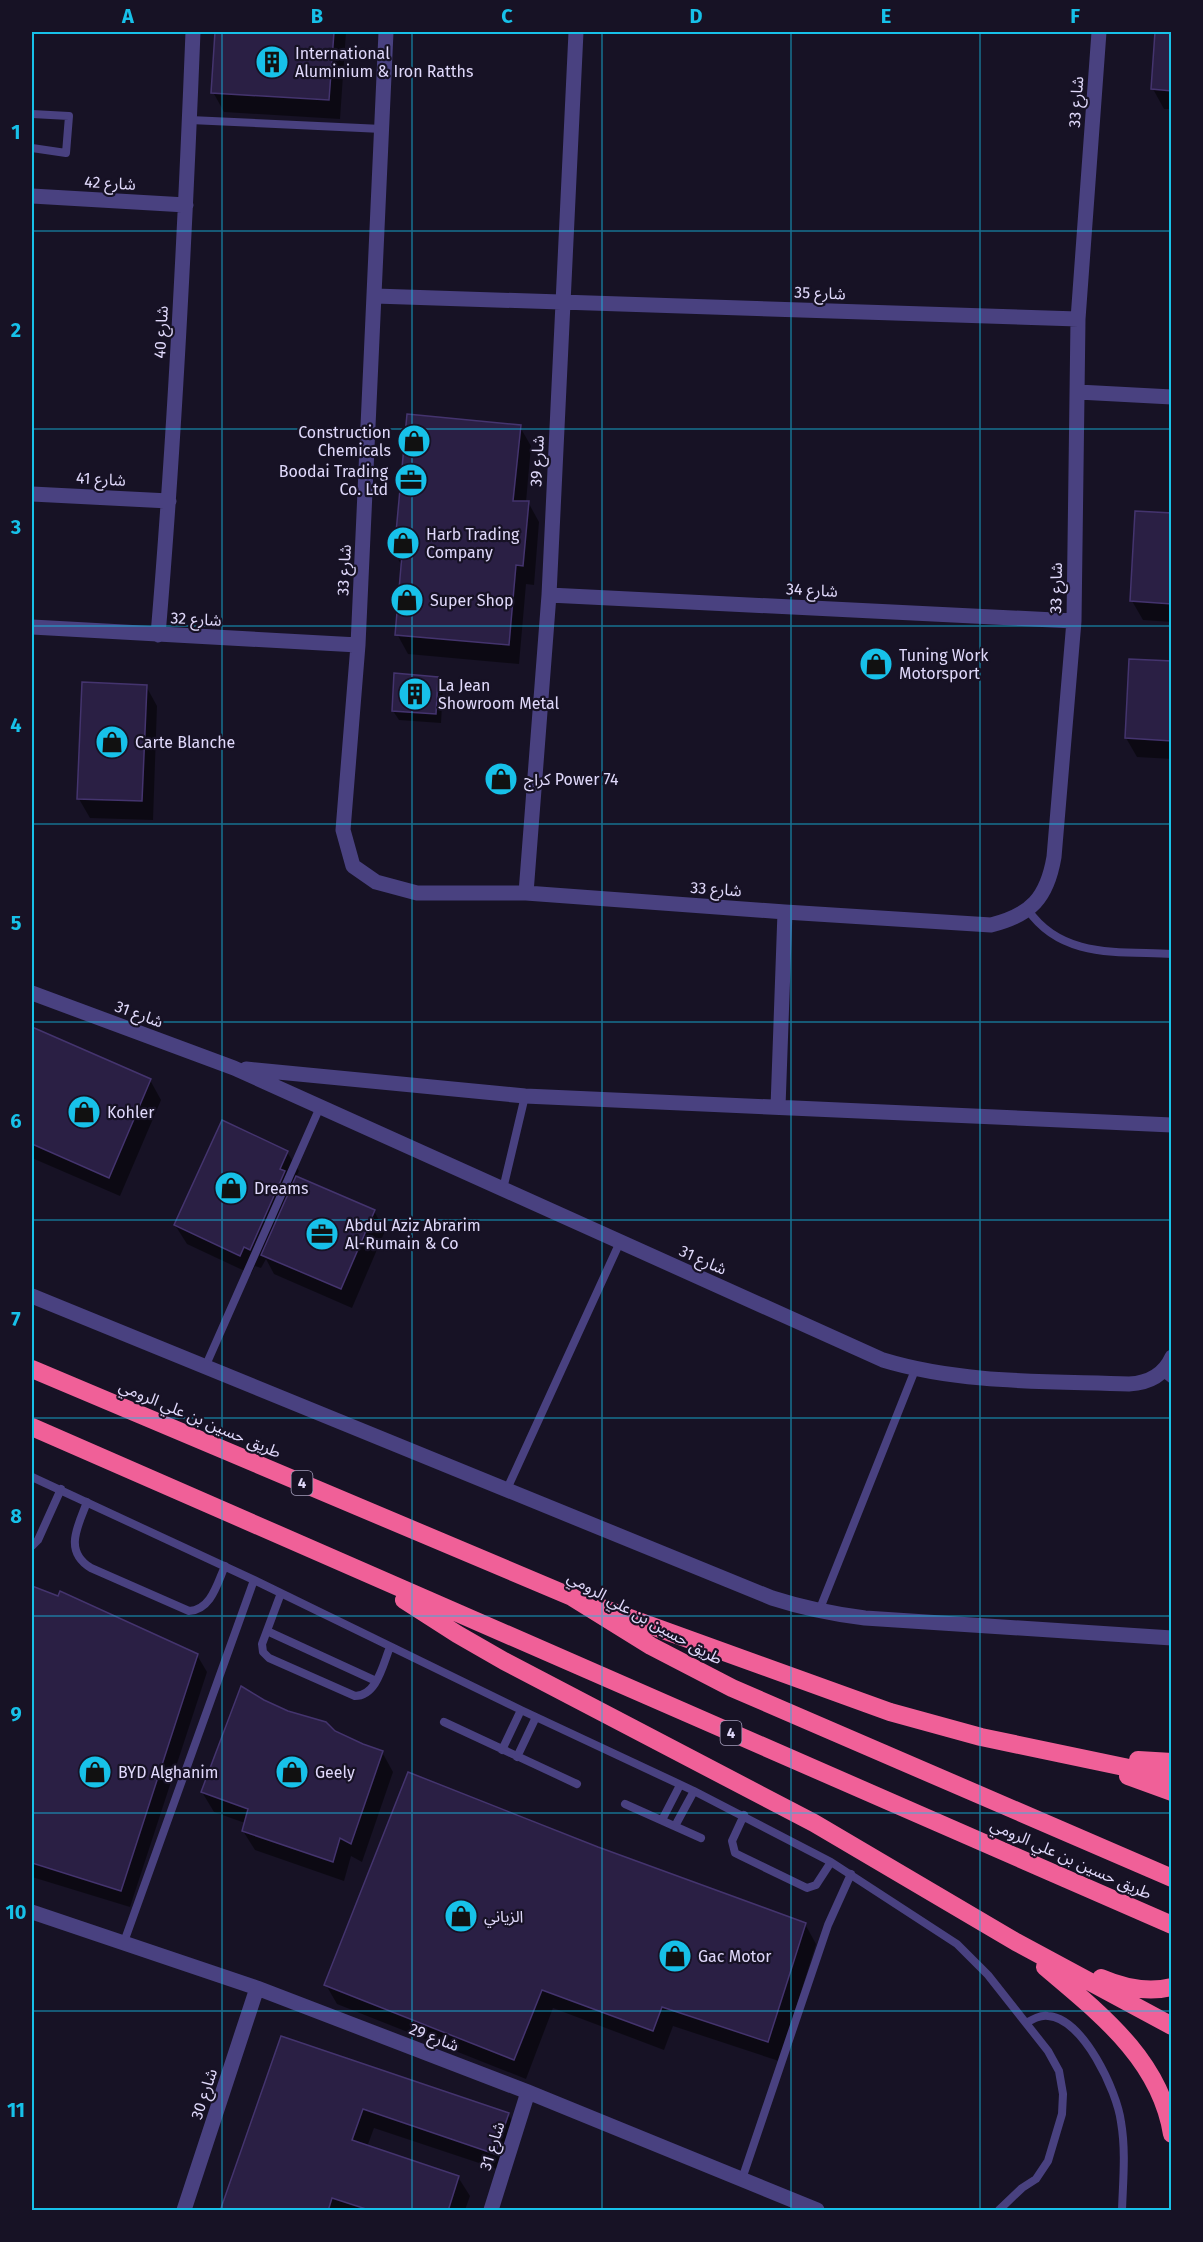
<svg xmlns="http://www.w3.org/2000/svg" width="1203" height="2242" font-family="'Fira Sans','Noto Sans Arabic',sans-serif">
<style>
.shadow{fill:#0007}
.building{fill:#2a1f44;stroke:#44346e;stroke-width:1.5}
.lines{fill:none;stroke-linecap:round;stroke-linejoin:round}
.lane{stroke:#494180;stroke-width:8}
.street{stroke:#494180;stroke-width:15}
.highway{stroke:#f06098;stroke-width:18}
.grid{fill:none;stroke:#17c1e9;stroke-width:1.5;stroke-opacity:0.55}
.labels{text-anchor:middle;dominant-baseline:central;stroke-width:4.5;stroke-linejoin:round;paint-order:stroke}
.shield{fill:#171225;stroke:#a49dbb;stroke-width:1.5}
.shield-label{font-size:15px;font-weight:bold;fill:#e0d9fb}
.poi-label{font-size:16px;fill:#e0d9fb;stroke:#171225;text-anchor:start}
.street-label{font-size:16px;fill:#e0d9fb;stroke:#171225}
.neatline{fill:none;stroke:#17c1e9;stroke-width:2}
.grid-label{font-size:20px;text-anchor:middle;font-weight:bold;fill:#17c1e9}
</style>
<rect width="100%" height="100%" fill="#171225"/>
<!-- shadow -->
<path class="shadow" d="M217,32H346L340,119L224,112L213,92Z
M1156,32H1172V109H1164L1153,89Z
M520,427L531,446L526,502H528L539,522L534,585L526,584L519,664L408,654L397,634L402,566L395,554Z
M1172,514V622L1143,620L1132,601Z
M1172,663V759L1137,757L1126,738Z
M437,678L443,688L441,723L399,720L393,711Z
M146,686L157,706L153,820L90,818L79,799Z
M32,1029L150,1080L161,1100L120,1196L32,1158Z
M287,1152L299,1171L296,1177L374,1211L385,1231L352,1308L274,1274L266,1259L261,1268L255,1266L251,1274L187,1244L175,1225Z
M32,1588L197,1655L207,1672L130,1907L32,1877Z
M264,1702L382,1752L393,1772L362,1862L351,1856L344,1881L255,1850L243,1831L245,1823L214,1812L202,1792Z
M598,1849L805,1924L816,1944L779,2061L673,2026L664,2050L553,2008L526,2079L337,2004L326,1985Z
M282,2037L508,2114L519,2133L506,2172L374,2128L367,2147L458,2177L470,2196L465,2210H222Z"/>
<!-- building -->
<path class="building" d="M215,32H334L329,100L211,93Z
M1155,32H1172V91L1151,89Z
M407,414L521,425L513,501H529L523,566L516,565L509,645L395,635L402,555L394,554Z
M1135,511L1172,513V604L1130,601Z
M1129,659L1172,661V741L1125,738Z
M394,673L438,677L436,714L392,711Z
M82,682L147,685L142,801L77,799Z
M32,1027L151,1079L109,1178L32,1144Z
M222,1120L288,1151L280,1169L285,1171L250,1250L244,1247L240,1256L174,1225Z
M296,1176L375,1210L341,1289L261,1255Z
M32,1586L58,1596L60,1591L198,1654L121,1891L32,1863Z
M241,1686L264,1700L288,1711L326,1722L335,1731L363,1744L383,1751L351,1844L340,1838L333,1862L242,1831L248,1809L201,1792Z
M408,1772L598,1847L806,1923L768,2042L662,2007L653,2031L542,1990L514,2060L324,1985Z
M281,2036L509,2113L495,2154L363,2109L352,2140L459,2176L448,2211H372L332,2198L328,2211H220Z"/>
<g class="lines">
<!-- lane -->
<path class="lane" d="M32,114L69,116L66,153L32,148
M190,120L382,129
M1028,910C1062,959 1119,951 1172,954
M503,1189L525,1096
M206,1365L320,1107
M1162,1372L1172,1380
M32,1477L254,1580L521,1710L694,1791L831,1862L957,1944L988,1975L1048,2051L1059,2071L1063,2094L1062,2114L1048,2161L1036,2179L1022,2188L999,2210
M507,1489L620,1242
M87,1502C78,1526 63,1551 91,1568L189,1611C211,1610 217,1584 225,1566
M32,1546L38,1540L61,1489
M281,1593L262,1644L263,1652L269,1658L355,1696C377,1696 383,1664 390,1647
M819,1611L915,1370
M267,1631L376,1681
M444,1722L577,1784
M502,1750L521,1710
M517,1757L536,1717
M625,1804L701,1838
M744,1815L732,1841L735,1853L741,1856L807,1888L816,1885L831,1862
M662,1820L680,1785
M675,1826L694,1791
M124,1942L254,1580
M1026,2023C1033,2019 1040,2015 1048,2016C1083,2018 1117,2091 1121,2122C1126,2151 1123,2181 1122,2210
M742,2179L828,1925L851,1874"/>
<!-- street -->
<path class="street" d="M386,32L358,645L343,830L353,866L376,882L417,893H526L785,912L991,925C1031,915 1047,898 1054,857L1074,621L1078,319L1099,32
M32,196L186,205
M375,296L1078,319
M1078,392L1172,397
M32,494L169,501
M549,595L1074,621
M32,627L358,645
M158,635C175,434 185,233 193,32
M526,893L549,595L576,32
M32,993L234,1068L883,1360C962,1384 1047,1381 1129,1384C1148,1383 1164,1375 1172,1357
M246,1069L525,1096L1172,1125
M778,1107L785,912
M32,1296L772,1598C803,1608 833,1614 865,1618L1172,1638
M32,1912L257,1988L528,2092L817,2210
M184,2210L257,1988
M491,2210L528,2092"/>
<!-- highway -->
<path class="highway" d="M32,1369L572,1597L651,1646L732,1688L1172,1878
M32,1427L1172,1925
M404,1600L457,1634L504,1661L814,1823L1016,1942L1172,2026
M602,1608L890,1712L981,1737L1172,1777
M1138,1760L1172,1762
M1128,1776L1172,1792
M1045,1967C1099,2013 1160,2059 1172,2134
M1101,1978C1124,1988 1147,1993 1172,1987"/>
</g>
<!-- grid -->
<path class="grid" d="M222,32V2210M412,32V2210M602,32V2210M791,32V2210M980,32V2210M32,231H1172M32,429H1172M32,626H1172M32,824H1172M32,1022H1172M32,1220H1172M32,1418H1172M32,1616H1172M32,1813H1172M32,2011H1172"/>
<!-- icons -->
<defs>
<g id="building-disc" transform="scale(1.725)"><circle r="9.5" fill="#17c1e9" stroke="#171225"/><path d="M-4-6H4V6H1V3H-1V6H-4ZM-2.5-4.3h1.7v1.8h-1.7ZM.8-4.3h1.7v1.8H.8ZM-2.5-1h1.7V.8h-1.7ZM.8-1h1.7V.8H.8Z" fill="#111"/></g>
<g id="shop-disc" transform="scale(1.725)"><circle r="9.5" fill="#17c1e9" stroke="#171225"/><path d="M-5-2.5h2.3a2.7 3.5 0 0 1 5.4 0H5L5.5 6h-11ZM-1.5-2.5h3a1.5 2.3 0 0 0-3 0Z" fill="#111"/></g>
<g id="office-disc" transform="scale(1.725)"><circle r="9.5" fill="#17c1e9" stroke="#171225"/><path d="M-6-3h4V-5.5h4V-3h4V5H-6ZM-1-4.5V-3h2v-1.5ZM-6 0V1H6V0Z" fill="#111"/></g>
</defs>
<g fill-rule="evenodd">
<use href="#building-disc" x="272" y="62"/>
<use href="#shop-disc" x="414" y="441"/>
<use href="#office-disc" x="411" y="480"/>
<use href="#shop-disc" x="403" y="543"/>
<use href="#shop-disc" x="407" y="600"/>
<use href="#shop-disc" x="876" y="664"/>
<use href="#building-disc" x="415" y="694"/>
<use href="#shop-disc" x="112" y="742"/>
<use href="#shop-disc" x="501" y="779"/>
<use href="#shop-disc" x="84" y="1112"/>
<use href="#shop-disc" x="231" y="1188"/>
<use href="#office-disc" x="322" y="1234"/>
<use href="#shop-disc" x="95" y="1772"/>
<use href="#shop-disc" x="292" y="1772"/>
<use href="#shop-disc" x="461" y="1916"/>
<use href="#shop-disc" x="675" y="1956"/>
</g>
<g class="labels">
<!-- shield labels -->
<g class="shield">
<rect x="291.5" y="1471" width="21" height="24" rx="4.5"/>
<rect x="720.5" y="1721" width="21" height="24" rx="4.5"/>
</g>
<g class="shield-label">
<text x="302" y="1483">4</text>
<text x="731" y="1733">4</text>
</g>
<!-- poi labels -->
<g class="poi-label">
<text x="295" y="53">International<tspan x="295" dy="18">Aluminium &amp; Iron Ratths</tspan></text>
<text x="391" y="432" text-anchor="end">Construction<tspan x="391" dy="18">Chemicals</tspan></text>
<text x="388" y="471" text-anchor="end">Boodai Trading<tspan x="388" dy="18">Co. Ltd</tspan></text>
<text x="426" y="534">Harb Trading<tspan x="426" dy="18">Company</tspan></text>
<text x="430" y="600">Super Shop</text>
<text x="899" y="655">Tuning Work<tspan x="899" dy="18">Motorsport</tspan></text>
<text x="438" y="685">La Jean<tspan x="438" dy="18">Showroom Metal</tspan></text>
<text x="135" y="742">Carte Blanche</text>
<text x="524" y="779">كراج Power 74</text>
<text x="107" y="1112">Kohler</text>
<text x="254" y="1188">Dreams</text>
<text x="345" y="1225">Abdul Aziz Abrarim<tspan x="345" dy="18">Al-Rumain &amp; Co</tspan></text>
<text x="118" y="1772">BYD Alghanim</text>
<text x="315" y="1772">Geely</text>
<text x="484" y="1916">الزياني</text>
<text x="698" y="1956">Gac Motor</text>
</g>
<!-- street labels -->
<g class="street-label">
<text transform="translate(1076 102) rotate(-86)">شارع 33</text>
<text transform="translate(110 183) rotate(3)">شارع 42</text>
<text transform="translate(820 293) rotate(2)">شارع 35</text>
<text transform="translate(161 332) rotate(-87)">شارع 40</text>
<text transform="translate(537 461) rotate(-87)">شارع 39</text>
<text transform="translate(101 479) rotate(3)">شارع 41</text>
<text transform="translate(344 570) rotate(-87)">شارع 33</text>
<text transform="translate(1056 588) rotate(-89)">شارع 33</text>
<text transform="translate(812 590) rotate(3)">شارع 34</text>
<text transform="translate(196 619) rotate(3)">32 شارع</text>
<text transform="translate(716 889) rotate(4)">شارع 33</text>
<text transform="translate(139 1014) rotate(20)">شارع 31</text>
<text transform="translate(703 1260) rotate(24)">شارع 31</text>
<text transform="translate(200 1419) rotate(23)">طريق حسين بن علي الرومي</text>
<text transform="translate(645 1618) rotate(29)">طريق حسين بن علي الرومي</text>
<text transform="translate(1071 1859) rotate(24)">طريق حسين بن علي الرومي</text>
<text transform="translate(434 2037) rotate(21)">شارع 29</text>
<text transform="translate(204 2094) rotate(-72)">شارع 30</text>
<text transform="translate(492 2146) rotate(-73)">شارع 31</text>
</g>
</g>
<!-- border -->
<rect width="1203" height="2242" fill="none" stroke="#171225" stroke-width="66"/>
<rect x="33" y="33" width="1137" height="2176" class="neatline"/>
<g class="grid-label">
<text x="128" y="23">A</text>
<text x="317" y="23">B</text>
<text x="507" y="23">C</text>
<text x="696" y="23">D</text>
<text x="886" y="23">E</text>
<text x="1075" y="23">F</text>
<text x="16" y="139">1</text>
<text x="16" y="337">2</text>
<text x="16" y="534">3</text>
<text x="16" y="732">4</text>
<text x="16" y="930">5</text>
<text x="16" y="1128">6</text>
<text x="16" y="1326">7</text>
<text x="16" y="1523">8</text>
<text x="16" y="1721">9</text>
<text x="16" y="1919">10</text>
<text x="16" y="2117">11</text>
</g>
</svg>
